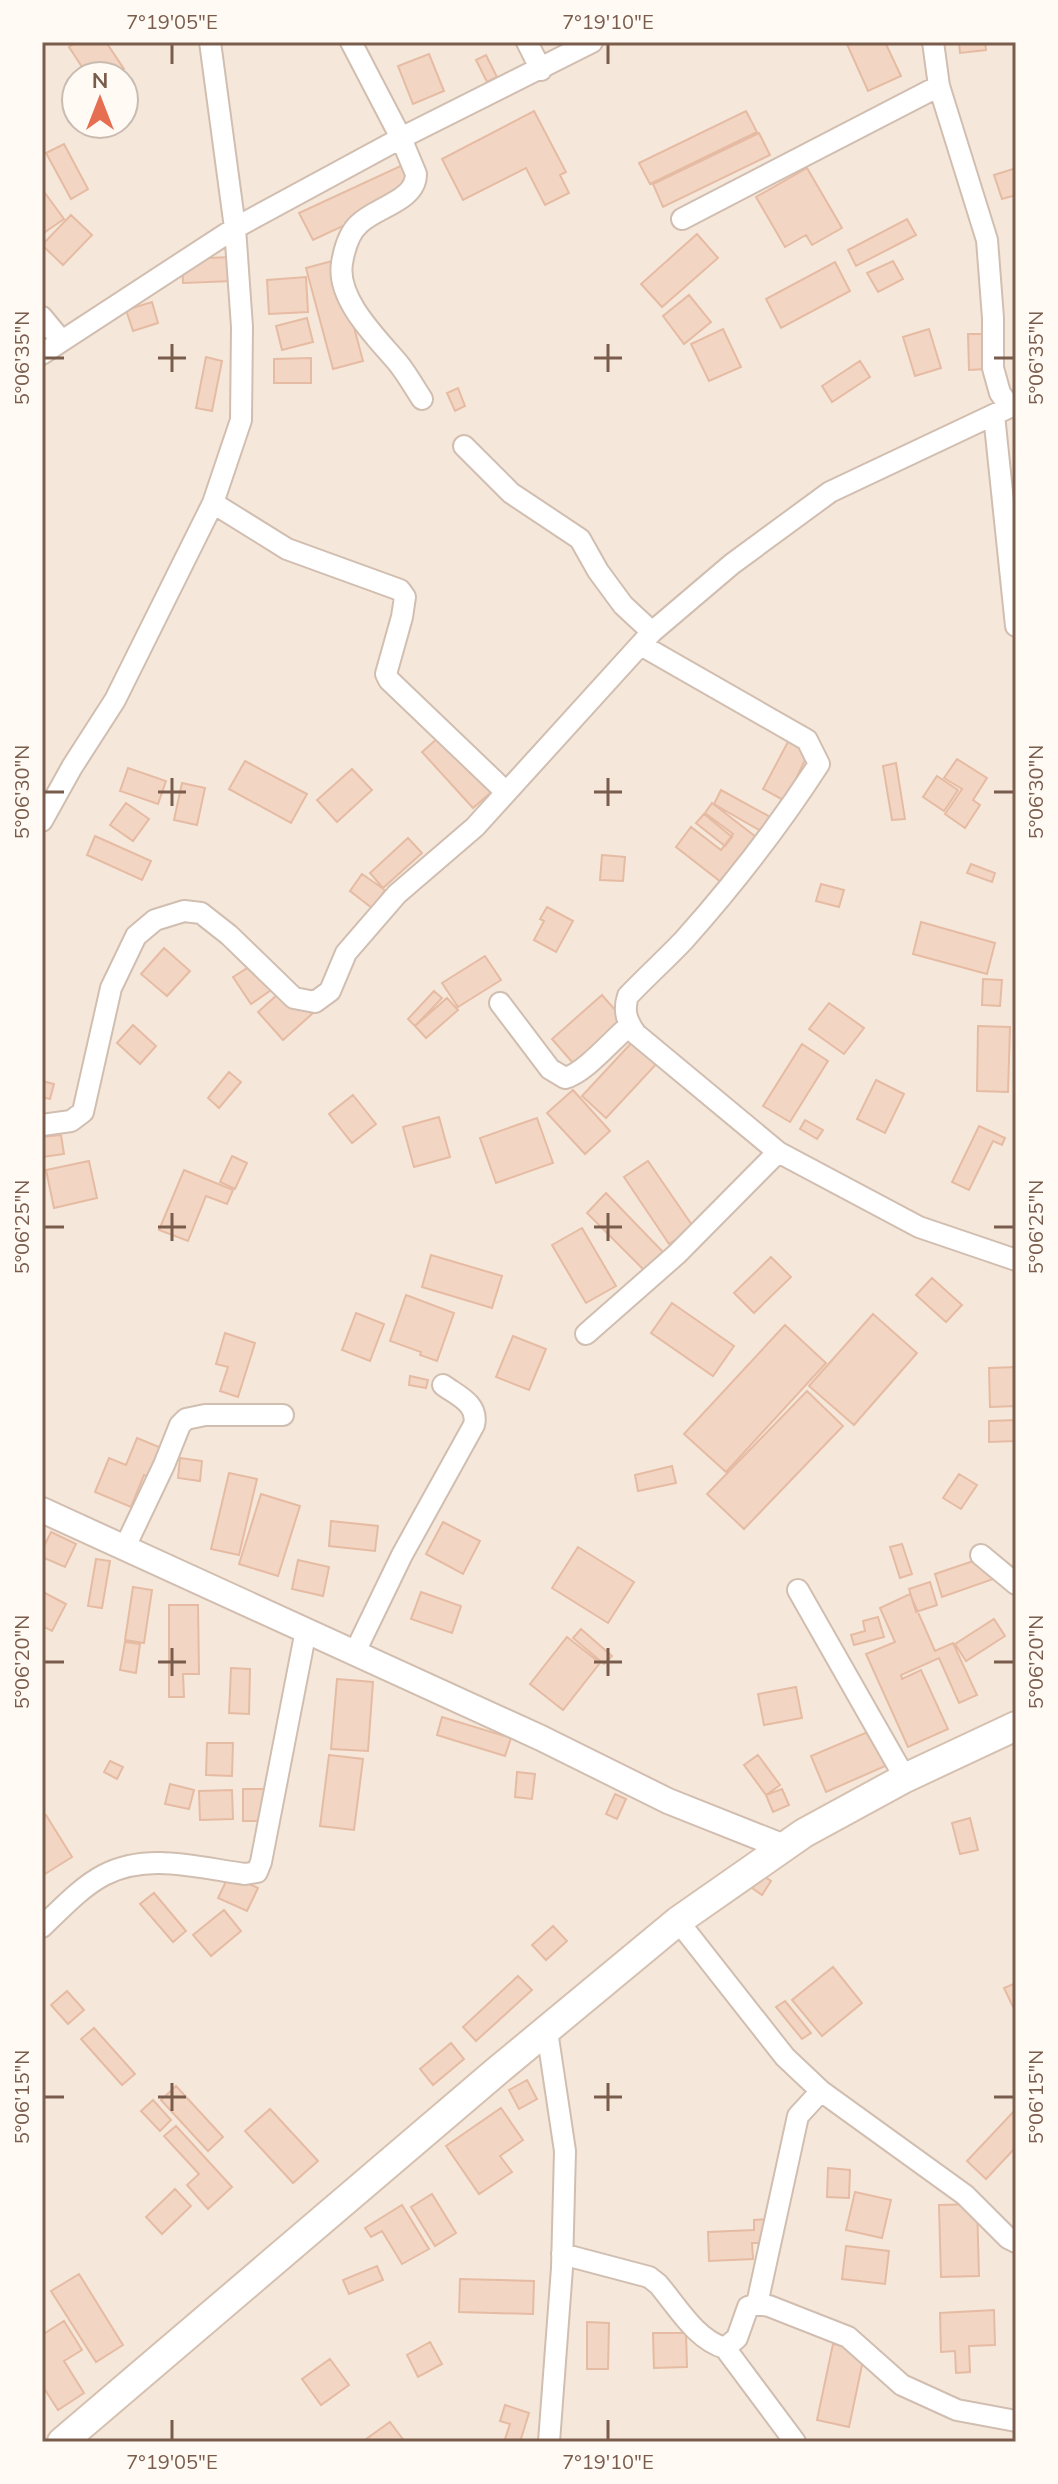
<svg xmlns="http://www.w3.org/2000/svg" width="1058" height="2484" font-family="Mulish,sans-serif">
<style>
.residential{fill:#f5e8da;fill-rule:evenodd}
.building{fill:#f3d5c3;stroke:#e6bba3;stroke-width:2}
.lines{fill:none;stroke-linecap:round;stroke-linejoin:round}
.minor-casing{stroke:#d1beb0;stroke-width:24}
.tertiary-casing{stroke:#d1beb0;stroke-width:28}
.secondary-casing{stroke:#d6c0b0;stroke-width:32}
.minor{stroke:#fff;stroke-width:20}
.tertiary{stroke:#fff;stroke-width:24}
.secondary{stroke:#fff;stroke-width:28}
.ticks{fill:none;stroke:#7a5c4d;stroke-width:3}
.neatline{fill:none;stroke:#7a5c4d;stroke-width:3}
.ticks-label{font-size:20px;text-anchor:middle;fill:#7a5c4d}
</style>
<rect width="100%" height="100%" fill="#fdf6ec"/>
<!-- residential -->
<path class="residential" d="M42,42H1016V2442H42ZM76,76H124V124H76Z"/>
<!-- building -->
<path class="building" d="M77,42H106L124,69L112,76H88L69,47Z
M846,42H885L901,76L868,91Z
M959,42H985L986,50L960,53Z
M429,54L444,91L413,104L398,66Z
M486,55L497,77L487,82L476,60Z
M534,111L566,172L560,175L569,193L545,205L526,168L463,200L442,159Z
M746,111L757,132L650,184L639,163Z
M759,133L770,155L663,207L653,184Z
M64,144L88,189L71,199L46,153Z
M407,163L420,190L313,240L299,213Z
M807,168L842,228L812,245L806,235L785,247L756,197Z
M1016,168V195L1002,199L994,175Z
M45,193L64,219L42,234V196Z
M71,215L92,235L63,265L42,245Z
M907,219L916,235L856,266L848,250Z
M697,234L718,258L662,307L641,284Z
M231,257L232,281L183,283L182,259Z
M336,260L363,361L333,369L306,268Z
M893,261L903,279L878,292L867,273Z
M835,262L850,291L781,328L766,299Z
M306,277L308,312L269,314L267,280Z
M689,295L711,322L684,344L663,316Z
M152,302L158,323L133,331L126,310Z
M307,318L313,342L282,350L276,326Z
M723,329L741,367L709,381L691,344Z
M929,329L941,368L915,376L903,337Z
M968,334H985L986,369L969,370Z
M206,357L222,361L212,411L196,408Z
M311,358V383H274V359Z
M860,361L870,377L832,402L822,386Z
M458,388L465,406L455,411L447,393Z
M447,730L498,786L473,808L422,752Z
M790,738L811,748L785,801L763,789Z
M957,759L987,778L973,800L980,805L965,828L945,814L962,789L944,778Z
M245,761L307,794L291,823L229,789Z
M896,763L905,819L892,820L883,766Z
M128,768L166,781L158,804L120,791Z
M352,769L372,790L337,822L317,800Z
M937,776L958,790L944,811L923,797Z
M182,783L205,788L197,825L174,820Z
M721,790L774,819L766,834L714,804Z
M126,803L149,819L133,841L110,825Z
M712,803L756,837L721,882L676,847L691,827L721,850L733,834L705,813Z
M704,814L732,837L725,846L696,823Z
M95,836L151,861L142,880L87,855Z
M408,838L422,853L383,888L370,873Z
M602,855L625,857L623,881L600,880Z
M971,864L995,873L992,882L967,873Z
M362,874L385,890L372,908L350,891Z
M821,884L844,890L839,907L816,901Z
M547,907L573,921L556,952L534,940L544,921L540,919Z
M921,922L995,943L987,974L913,954Z
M164,948L190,971L167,996L141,974Z
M485,956L501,980L458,1007L442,983Z
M260,960L277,986L251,1004L233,977Z
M983,979L1002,980L1000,1006L982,1005Z
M287,986L312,1014L283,1040L258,1012Z
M434,991L442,998L415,1026L408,1019Z
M602,995L623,1019L573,1063L552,1039Z
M447,998L458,1010L426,1038L415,1026Z
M829,1003L864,1028L844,1054L809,1029Z
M133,1025L156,1046L140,1064L117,1043Z
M978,1026L1010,1027L1008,1092L977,1091Z
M636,1038L660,1060L606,1118L582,1096Z
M802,1044L828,1061L790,1122L763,1106Z
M229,1072L241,1082L219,1108L208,1098Z
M876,1080L904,1094L885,1133L857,1119Z
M42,1081L54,1084L50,1099L42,1097Z
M573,1090L610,1131L585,1154L547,1113Z
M353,1095L376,1124L352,1143L329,1114Z
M439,1117L450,1157L414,1167L403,1127Z
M537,1118L553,1163L496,1183L480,1138Z
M805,1120L823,1130L817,1139L800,1129Z
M979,1126L1005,1138L1002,1145L993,1141L969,1190L952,1182Z
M61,1135L64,1154L42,1157V1137Z
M232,1156L247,1163L235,1189L220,1182Z
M89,1161L97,1198L54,1208L46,1170Z
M648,1161L694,1228L669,1244L624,1177Z
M184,1170L233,1190L227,1204L206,1196L188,1241L159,1230Z
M606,1193L663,1252L644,1270L587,1213Z
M582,1228L616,1286L586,1303L552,1245Z
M431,1255L502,1276L492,1308L422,1287Z
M771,1257L791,1277L754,1313L734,1293Z
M932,1278L962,1305L946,1322L916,1295Z
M406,1295L454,1313L437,1361L420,1355L421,1352L390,1341Z
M672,1303L734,1346L713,1376L651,1333Z
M356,1313L384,1324L370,1361L342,1350Z
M873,1314L917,1353L854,1425L809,1386Z
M785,1325L826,1363L726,1472L684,1434Z
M225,1333L255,1343L238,1397L220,1391L228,1367L216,1364Z
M513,1336L546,1349L529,1390L496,1377Z
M1016,1367V1406L990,1407L989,1368Z
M410,1376L428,1380L426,1388L409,1385Z
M807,1391L843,1426L744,1529L707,1494Z
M1016,1420V1441L989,1442V1421Z
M137,1438L164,1449L152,1478L144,1475L131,1507L95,1492L109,1458L126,1465Z
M180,1458L202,1461L200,1481L178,1478Z
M672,1466L676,1483L638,1491L635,1475Z
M229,1473L257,1479L239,1555L211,1549Z
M959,1474L977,1485L961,1509L943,1498Z
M261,1494L300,1506L278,1576L239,1564Z
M331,1521L378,1526L375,1551L329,1546Z
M443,1522L480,1541L463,1574L426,1554Z
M51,1532L76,1544L65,1567L42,1557V1550Z
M902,1544L912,1574L900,1578L890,1547Z
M578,1547L634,1582L608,1623L552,1588Z
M991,1555L999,1577L942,1597L935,1574Z
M96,1559L110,1561L102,1608L88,1606Z
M298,1560L329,1567L323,1596L292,1589Z
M930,1582L937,1605L916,1612L909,1589Z
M133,1587L152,1590L144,1643L125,1640Z
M43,1592L66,1604L52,1631L42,1626Z
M421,1592L461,1606L452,1633L411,1619Z
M910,1594L935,1651L953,1643L977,1695L959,1703L939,1658L901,1675L902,1679L921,1670L948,1729L908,1747L866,1654L895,1642L880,1608Z
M169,1605H198L199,1674H183L184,1697H169Z
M878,1617L884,1637L854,1645L851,1635L865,1631L863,1621Z
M994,1619L1005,1636L966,1661L955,1644Z
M581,1629L612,1656L604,1664L573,1638Z
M567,1637L600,1663L563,1710L530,1684Z
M125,1642L140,1644L136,1673L120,1670Z
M231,1668L250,1669L249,1714L229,1713Z
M337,1679L373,1682L368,1751L331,1749Z
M796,1687L802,1718L764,1725L758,1694Z
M442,1717L511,1738L505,1756L437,1735Z
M877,1728L892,1763L826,1792L811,1756Z
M207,1743H233L232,1776L206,1775Z
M329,1755L363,1759L354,1830L320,1826Z
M758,1755L780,1785L766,1795L744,1765Z
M110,1761L123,1767L117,1779L104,1772Z
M517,1772L535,1774L532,1799L515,1797Z
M170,1784L194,1790L189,1809L165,1804Z
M243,1789H275V1821H243Z
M782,1789L789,1805L773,1812L766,1795Z
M232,1790L233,1819L200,1820L199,1791Z
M615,1794L626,1799L617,1819L606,1814Z
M46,1815L72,1857L45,1874L42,1870V1817Z
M970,1818L978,1850L960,1854L952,1823Z
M761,1874L771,1881L762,1895L752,1888Z
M229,1875L258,1888L247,1911L218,1898Z
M154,1893L186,1931L173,1942L140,1904Z
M224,1910L241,1931L211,1956L193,1935Z
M553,1926L567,1941L546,1960L532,1945Z
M833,1967L862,2003L822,2036L792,2000Z
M518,1976L532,1990L476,2041L463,2027Z
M1016,1983V2013L1004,1988Z
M67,1991L84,2010L68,2024L51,2005Z
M785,2001L811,2033L802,2039L776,2007Z
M94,2028L135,2074L122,2085L81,2039Z
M451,2043L464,2059L433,2085L420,2069Z
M527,2080L537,2099L519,2109L509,2090Z
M176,2086L223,2137L208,2151L161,2100Z
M153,2100L171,2120L160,2131L141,2111Z
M501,2108L523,2140L500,2156L512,2172L479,2194L446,2146Z
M270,2109L318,2161L293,2183L245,2131Z
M1016,2109V2147L986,2179L967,2161Z
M176,2126L232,2187L208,2209L187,2185L199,2174L164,2136Z
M828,2168L850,2170L849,2198L827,2197Z
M175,2189L191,2206L162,2234L146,2217Z
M855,2192L891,2200L882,2238L846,2230Z
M432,2194L456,2233L435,2246L411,2207Z
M977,2204L979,2276L941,2277L939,2205Z
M402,2205L429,2249L402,2264L382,2231L371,2237L365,2228Z
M767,2219L768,2243H752L753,2259L709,2261L708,2232L754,2230V2220Z
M846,2246L889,2251L885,2284L842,2279Z
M377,2266L383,2280L349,2294L343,2280Z
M79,2274L123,2345L96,2362L51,2291Z
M460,2279L534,2281L533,2314L459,2312Z
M994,2310L995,2345L969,2346L970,2372L956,2373L955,2351L941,2352L940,2313Z
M64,2321L82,2350L64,2361L84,2393L58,2410L42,2385V2335Z
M587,2322L609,2323L608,2369H587Z
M653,2333H686L687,2367L654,2368Z
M430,2342L442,2364L418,2377L407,2355Z
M833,2344L865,2351L849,2427L817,2420Z
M330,2359L349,2385L321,2405L302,2379Z
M505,2405L529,2413L520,2442H504L510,2424L500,2421Z
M390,2422L405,2442H362Z"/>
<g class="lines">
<!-- minor casing -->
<g class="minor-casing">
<path id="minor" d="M351,42L401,138L416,174C416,201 376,207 359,224C349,233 344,251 342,263C336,299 377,338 398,363C407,374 414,387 422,399
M527,42L541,70
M933,42L939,86L987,240L993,318V368L1000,393L1010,407
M682,219L939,86
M42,317L61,340
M42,354L235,228L401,138L592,42
M994,415L1016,626
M464,446L511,493L580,539L598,571L623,605L652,632
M213,503L287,549L400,590L405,597L402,617L386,674L389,680L506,792
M641,645L807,740L819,764C779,826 733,885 684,940C666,959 646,977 628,996C623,1011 627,1022 636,1034L778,1152L919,1227L1016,1260
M42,821L72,767L115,700L213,503L241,420L242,327L235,228L210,42
M500,1003L550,1069L565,1078C585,1073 612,1040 630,1025
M42,1125L71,1121L83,1112L111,988L136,936L155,920L184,911L201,913L229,935L294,998L315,1002L330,991L346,953L397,894L475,827L652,632L732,564L830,492L1010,407H1016
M586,1334L677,1254L778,1152
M124,1549L164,1465L180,1425L186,1419L205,1415H283
M981,1555L1016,1584
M798,1590L905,1778
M355,1652L402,1555L474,1425C479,1404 458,1396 443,1385
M678,1921L785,2057L821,2091L965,2195L1008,2238L1016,2242
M42,1927C61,1909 81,1887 104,1875C148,1852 199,1868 245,1874L257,1872L261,1862L306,1630
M547,2031L565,2151L562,2268L549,2442
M562,2254L649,2277L658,2284C677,2306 696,2340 725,2348L795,2442
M757,2304L798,2116L821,2091
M725,2348L737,2338L748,2307L757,2304L769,2306L848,2337L902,2385L957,2410L1016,2421"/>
</g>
<!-- tertiary casing -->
<g class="tertiary-casing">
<path id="tertiary" d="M42,1510L541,1738L668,1801L784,1847"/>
</g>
<!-- secondary casing -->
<g class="secondary-casing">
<path id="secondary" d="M62,2442L497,2071L678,1921L804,1833L905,1778L1016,1726"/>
</g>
<!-- minor -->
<use href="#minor" class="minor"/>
<!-- tertiary -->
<use href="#tertiary" class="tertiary"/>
<!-- secondary -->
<use href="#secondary" class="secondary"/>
</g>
<!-- ticks -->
<path class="ticks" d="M172,44V64M608,44V64M172,344V372M608,344V372M44,358H64M158,358H186M594,358H622M994,358H1014M172,778V806M608,778V806M44,792H64M158,792H186M594,792H622M994,792H1014M172,1213V1241M608,1213V1241M44,1227H64M158,1227H186M594,1227H622M994,1227H1014M172,1648V1676M608,1648V1676M44,1662H64M158,1662H186M594,1662H622M994,1662H1014M172,2083V2111M608,2083V2111M44,2097H64M158,2097H186M594,2097H622M994,2097H1014M172,2420V2440M608,2420V2440"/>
<!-- border -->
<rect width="1058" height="2484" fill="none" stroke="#fffaf3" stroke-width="88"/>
<!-- north arrow -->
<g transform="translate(100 100)"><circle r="38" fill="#fffaf3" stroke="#cabbb1" stroke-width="2"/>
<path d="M0-6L14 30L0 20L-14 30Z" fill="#e76f51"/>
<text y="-12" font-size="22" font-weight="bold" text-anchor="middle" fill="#7a5c4d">N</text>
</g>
<rect x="44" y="44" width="970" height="2396" class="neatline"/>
<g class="ticks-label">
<text x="172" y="29">7°19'05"E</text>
<text x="608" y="29">7°19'10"E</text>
<text transform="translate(22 358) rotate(-90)" y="7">5°06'35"N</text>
<text transform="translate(1036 358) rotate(-90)" y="7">5°06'35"N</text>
<text transform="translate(22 792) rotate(-90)" y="7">5°06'30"N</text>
<text transform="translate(1036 792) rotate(-90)" y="7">5°06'30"N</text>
<text transform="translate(22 1227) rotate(-90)" y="7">5°06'25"N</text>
<text transform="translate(1036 1227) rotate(-90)" y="7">5°06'25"N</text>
<text transform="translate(22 1662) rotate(-90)" y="7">5°06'20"N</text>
<text transform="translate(1036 1662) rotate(-90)" y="7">5°06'20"N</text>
<text transform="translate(22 2097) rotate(-90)" y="7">5°06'15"N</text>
<text transform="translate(1036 2097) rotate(-90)" y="7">5°06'15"N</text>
<text x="172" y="2469">7°19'05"E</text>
<text x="608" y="2469">7°19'10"E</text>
</g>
</svg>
